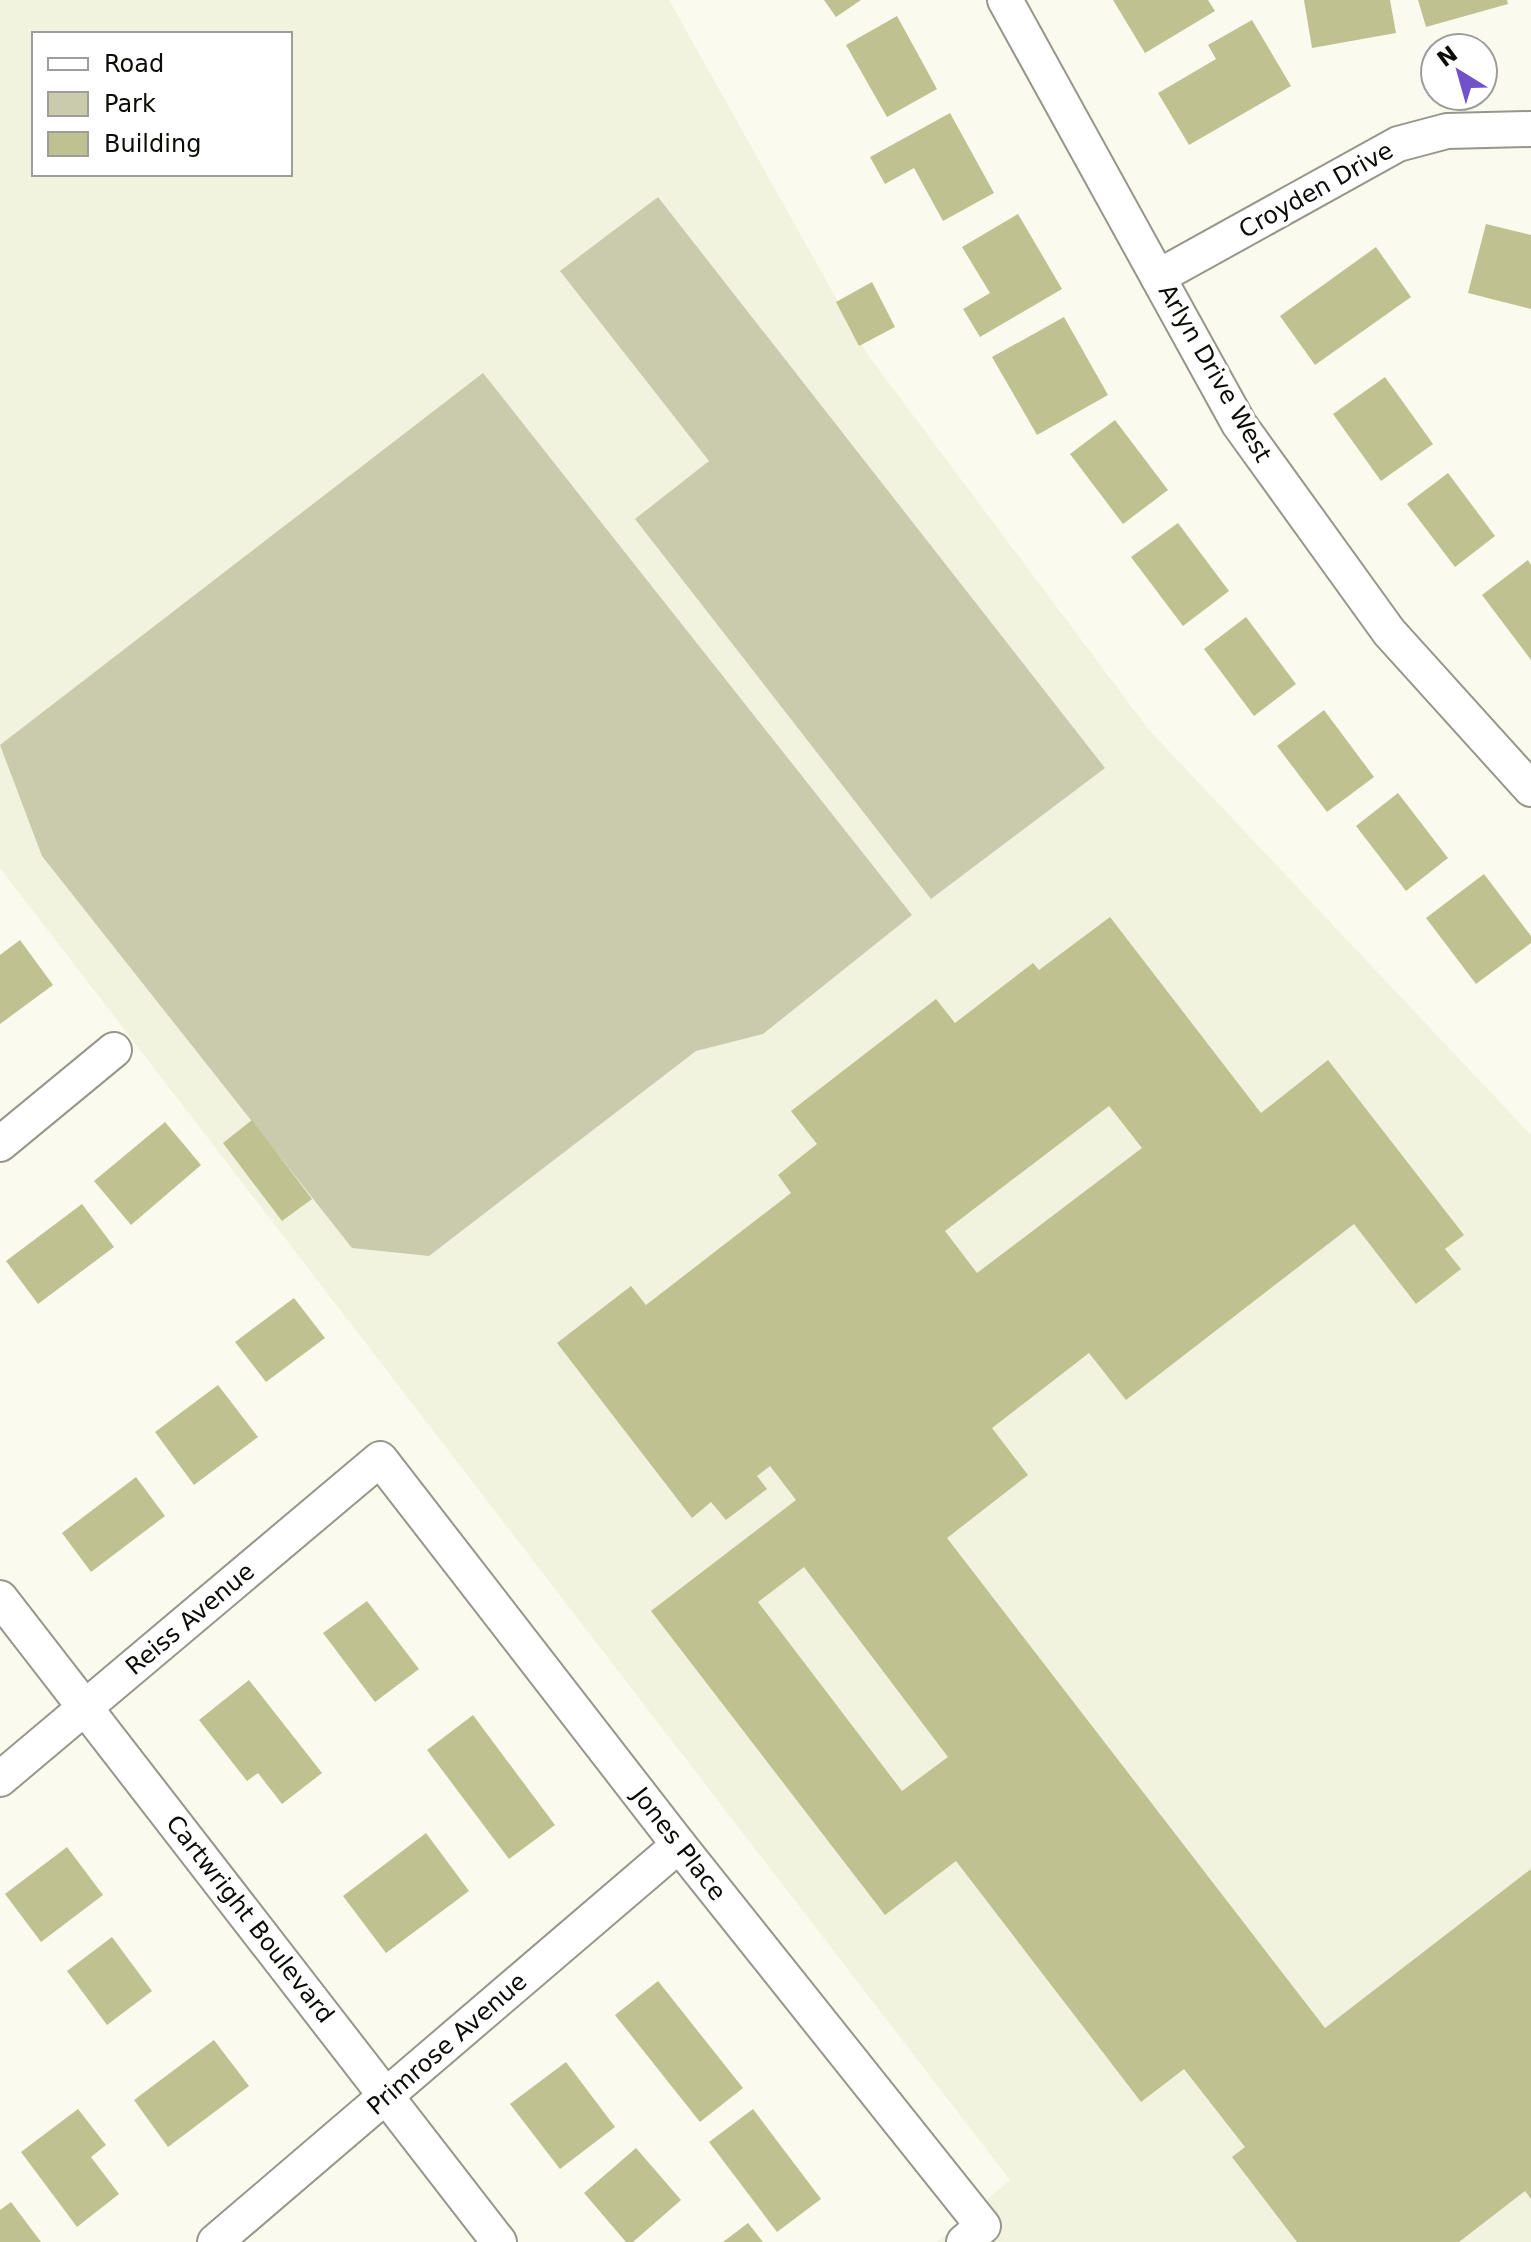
<svg xmlns="http://www.w3.org/2000/svg" width="1531" height="2242" font-family="'DejaVu Sans',sans-serif">
  <style>
    .built { fill: #f1f3de; fill-rule: evenodd }
    .green { fill: #c9cbac }
    .building { fill: #bfc290; fill-rule: evenodd }
    .lines { fill: none; stroke-linecap: round; stroke-linejoin: round }
    .minor-casing { stroke: #96978a; stroke-width: 38 }
    .minor { stroke: #fff; stroke-width: 34 }
    .labels { text-anchor: middle; dominant-baseline: central; stroke-width: 8; stroke-linejoin: round; paint-order: stroke }
    .street-label { font-size: 24px; fill: #0b0c07; stroke: #fff }
  </style>
  <rect width="100%" height="100%" fill="#fafbee"/>
  <path class="built" d="M0 0H669L868 355 1149 730 1531 1135V2242H937L1010 2180 0 868ZM34 34H290V174H34Z"/>
  <g class="green">
    <polygon points="658,197 1105,768 931,899 635,519 709,461 560,271"/>
    <polygon points="483,373 912,915 763,1034 696,1051 429,1256 352,1248 42,856 0,745"/>
  </g>
  <g class="building">
    <polygon points="824,0 861,0 836,17"/>
    <polygon points="1113,0 1208,0 1215,11 1145,53"/>
    <polygon points="1304,0 1390,0 1396,33 1312,48"/>
    <polygon points="1418,0 1507,0 1508,4 1426,27"/>
    <polygon points="897,16 937,89 887,117 846,45"/>
    <polygon points="1252,20 1291,86 1189,145 1158,93 1216,59 1208,45"/>
    <polygon points="950,113 994,193 943,221 914,168 885,184 870,157"/>
    <polygon points="1018,214 1062,289 980,337 963,309 990,293 962,247"/>
    <polygon points="1486,224 1531,235 1531,309 1468,293"/>
    <polygon points="1376,247 1411,297 1315,365 1280,316"/>
    <polygon points="872,282 895,327 859,346 836,302"/>
    <polygon points="1064,317 1108,395 1037,435 992,357"/>
    <polygon points="1385,377 1433,444 1381,481 1333,414"/>
    <polygon points="1115,420 1168,490 1123,524 1070,454"/>
    <polygon points="1448,473 1495,536 1455,567 1407,504"/>
    <polygon points="1178,523 1229,591 1183,626 1131,557"/>
    <polygon points="1528,560 1531,565 1531,660 1482,595"/>
    <polygon points="1246,617 1296,684 1254,716 1204,649"/>
    <polygon points="1324,710 1374,777 1327,812 1277,746"/>
    <polygon points="1398,793 1448,858 1406,891 1356,826"/>
    <polygon points="1484,874 1531,936 1531,943 1476,984 1426,918"/>
    <path d="M1110 917 1261 1113 1328 1060 1464 1235 1445 1249 1461 1269 1416 1304 1354 1224 1126 1400 1089 1353 992 1428 1028 1475 947 1538 1325 2028 1531 1869V2199L1525 2191 1459 2242H1297L1232 2157 1245 2147 1184 2069 1141 2102 956 1861 885 1915 651 1611 796 1500 770 1466 757 1476 767 1489 726 1520 711 1502 692 1518 557 1343 631 1286 646 1305 791 1193 778 1175 817 1144 791 1111 936 999 955 1023 1033 963 1039 970ZM1109 1106 1142 1148 977 1273 945 1231ZM804 1567 948 1757 902 1791 758 1602Z"/>
    <polygon points="20,940 53,985 0,1024 0,955"/>
    <polygon points="252,1120 312,1199 282,1221 223,1143"/>
    <polygon points="165,1122 201,1165 131,1225 94,1181"/>
    <polygon points="82,1204 114,1247 38,1304 6,1261"/>
    <polygon points="294,1298 325,1338 266,1382 235,1342"/>
    <polygon points="218,1385 258,1437 194,1485 155,1432"/>
    <polygon points="136,1477 165,1516 91,1572 62,1533"/>
    <polygon points="367,1601 419,1669 375,1702 323,1633"/>
    <polygon points="249,1680 322,1773 282,1804 258,1773 247,1781 199,1720"/>
    <polygon points="473,1715 555,1825 509,1859 427,1750"/>
    <polygon points="426,1833 469,1891 386,1953 343,1896"/>
    <polygon points="67,1847 103,1895 41,1942 5,1894"/>
    <polygon points="112,1937 152,1991 107,2025 67,1971"/>
    <polygon points="658,1981 743,2088 700,2122 615,2015"/>
    <polygon points="214,2040 249,2086 168,2147 134,2100"/>
    <polygon points="566,2062 615,2127 560,2169 510,2104"/>
    <polygon points="78,2109 106,2145 91,2157 119,2194 77,2227 21,2152"/>
    <polygon points="753,2109 821,2199 777,2232 709,2142"/>
    <polygon points="636,2148 681,2200 633,2242 626,2242 584,2193"/>
    <polygon points="11,2202 41,2242 0,2242 0,2210"/>
    <polygon points="748,2223 763,2242 723,2242"/>
  </g>
  <g class="lines">
    <defs>
      <g id="minor">
        <polyline points="1005,0 1239,424 1389,632 1531,789"/>
        <polyline points="1158,277 1398,144 1447,131 1531,129"/>
        <polyline points="0,1144 114,1050"/>
        <polyline points="0,1598 499,2242"/>
        <polyline points="0,1779 380,1459 679,1845 983,2226 964,2242"/>
        <polyline points="215,2242 679,1845"/>
      </g>
    </defs>
    <use href="#minor" class="minor-casing"/>
    <use href="#minor" class="minor"/>
  </g>
  <g class="labels">
    <g class="street-label">
      <text transform="translate(1316 190) rotate(-29)">Croyden Drive</text>
      <text transform="translate(1215 373) rotate(60)">Arlyn Drive West</text>
      <text transform="translate(190 1619) rotate(-40)">Reiss Avenue</text>
      <text transform="translate(679 1844) rotate(52)">Jones Place</text>
      <text transform="translate(250 1919) rotate(52)">Cartwright Boulevard</text>
      <text transform="translate(447 2044) rotate(-41)">Primrose Avenue</text>
    </g>
  </g>
  <rect x="32" y="32" width="260" height="144" fill="#ffffff" stroke="#9d9e9c" stroke-width="2"/>
  <rect x="48" y="58" width="40" height="12" fill="#ffffff" stroke="#9d9e9c" stroke-width="2"/>
  <text x="104" y="72" font-size="24" fill="#0b0c07">Road</text>
  <rect x="48" y="92" width="40" height="24" fill="#c9cbac" stroke="#9d9e9c" stroke-width="2"/>
  <text x="104" y="112" font-size="24" fill="#0b0c07">Park</text>
  <rect x="48" y="132" width="40" height="24" fill="#bfc290" stroke="#9d9e9c" stroke-width="2"/>
  <text x="104" y="152" font-size="24" fill="#0b0c07">Building</text>
  <g transform="translate(1459 72) rotate(323)"><circle r="38" fill="#ffffff" stroke="#9d9e9c" stroke-width="2"/>
  <path d="M0-6L14 30L0 20L-14 30Z" fill="#7152cb"/>
  <text y="-12" font-size="22" font-weight="bold" text-anchor="middle" fill="#0b0c07">N</text>
  </g>
</svg>
